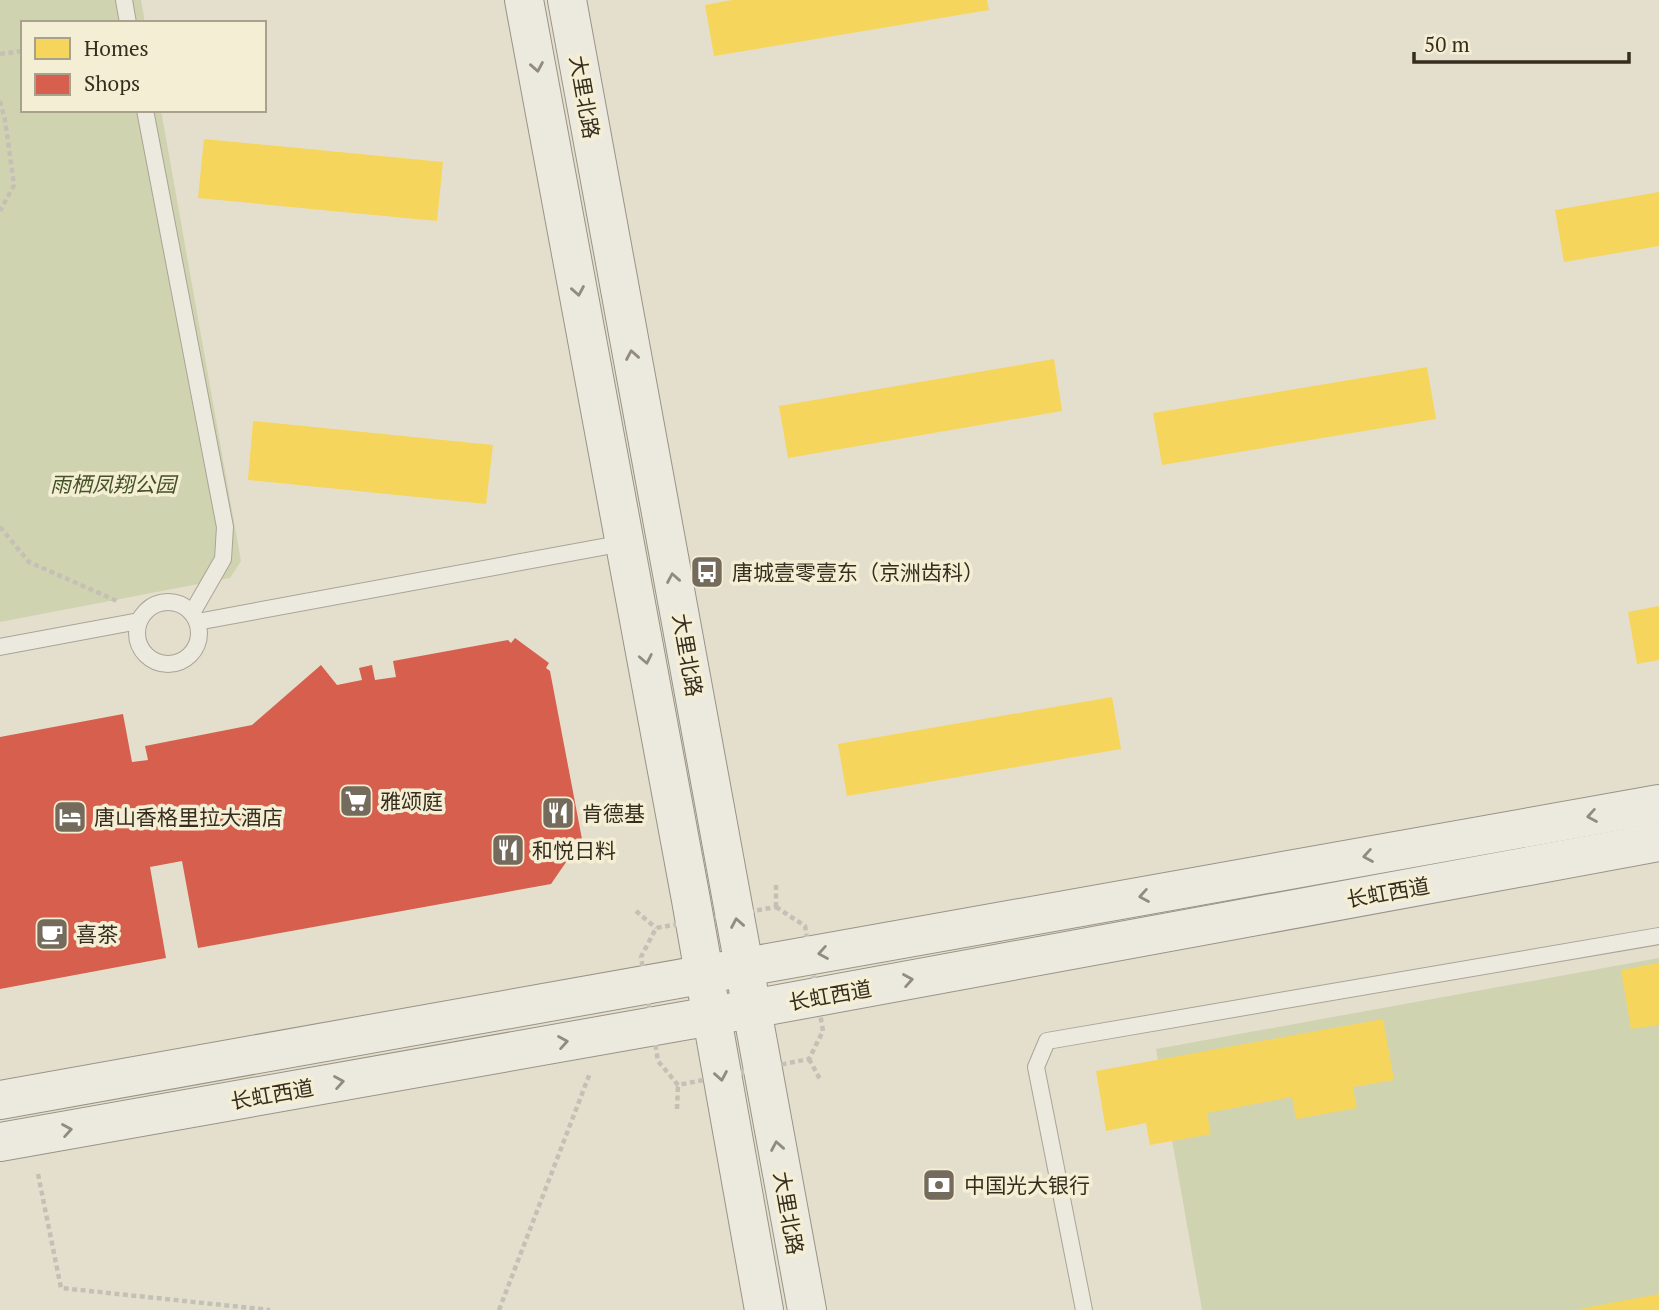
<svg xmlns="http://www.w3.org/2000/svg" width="1659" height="1310" font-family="'PT Serif','Noto Sans SC',serif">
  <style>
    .green { fill: #d0d3b0 }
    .homes { fill: #f6d55c }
    .shops { fill: #d6604d }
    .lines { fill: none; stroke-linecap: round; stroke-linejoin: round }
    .service-casing { stroke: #a9a496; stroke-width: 18 }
    .secondary-casing { stroke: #999386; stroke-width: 40 }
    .path { stroke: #c5c0b6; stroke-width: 4.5; stroke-dasharray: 5 3.5; stroke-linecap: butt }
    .service { stroke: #ece9df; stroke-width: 16 }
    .secondary { stroke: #ece9df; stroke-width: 38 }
    .oneway { stroke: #928b7f }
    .labels { text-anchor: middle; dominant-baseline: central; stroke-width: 7; stroke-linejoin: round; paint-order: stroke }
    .street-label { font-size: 21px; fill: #372d1f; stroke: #f4eed4 }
    .park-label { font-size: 21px; font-style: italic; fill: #445326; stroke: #f4eed4 }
    .poi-label { font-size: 21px; fill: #372d1f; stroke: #f4eed4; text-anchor: start }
  </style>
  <rect width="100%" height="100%" fill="#e4dfcd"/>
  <g class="green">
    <polygon points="0,0 141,0 145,23 23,23 23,110 161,110 241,561 230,578 0,622"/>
    <polygon points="1659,958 1659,1310 1202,1310 1156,1049"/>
  </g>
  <g class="homes">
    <polygon points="732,0 987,0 989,10 714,56 705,5"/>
    <polygon points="204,139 443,162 437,221 198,198"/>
    <polygon points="1659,192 1659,246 1564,262 1555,210"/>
    <polygon points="1054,359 1062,411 788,458 779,406"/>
    <polygon points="1427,367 1436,419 1162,465 1153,413"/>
    <polygon points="253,421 493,445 486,504 248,480"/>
    <polygon points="1659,606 1659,660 1637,664 1628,612"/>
    <polygon points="1112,697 1121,749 847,796 838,744"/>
    <polygon points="1659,963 1659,1025 1631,1029 1621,970"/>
    <polygon points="1383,1019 1394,1080 1353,1087 1357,1108 1296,1119 1292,1097 1207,1113 1211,1134 1150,1145 1146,1123 1106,1131 1096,1071"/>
    <polygon points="1659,1294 1659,1310 1579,1310 1579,1309"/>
  </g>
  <polygon class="shops" points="515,638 549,663 546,668 550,671 582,839 551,884 198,948 182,861 150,867 166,958 0,989 0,737 123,714 132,762 148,760 145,746 252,725 321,665 337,685 362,680 359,668 372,665 375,680 396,677 393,661 508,640 511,643"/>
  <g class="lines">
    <defs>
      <g id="service">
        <polyline points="124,0 128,23"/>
        <polyline points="145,110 225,527 223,559 192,613"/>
        <circle cx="168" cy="633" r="31"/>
        <polyline points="197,622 624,543"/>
        <polyline points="0,647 139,621"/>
        <polyline points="1084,1310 1036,1067 1047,1041 1659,936"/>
      </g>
      <g id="secondary">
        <polyline points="524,0 691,900 764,1310"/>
        <polyline points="567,0 807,1310"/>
        <polyline points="0,1100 1659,804"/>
        <polyline points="0,1142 751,1009 1659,842"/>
      </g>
    </defs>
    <use href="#service" class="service-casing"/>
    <use href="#secondary" class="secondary-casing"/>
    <g class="path">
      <polyline points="0,54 23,51"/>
      <polyline points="0,101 5,120 14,185 0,211"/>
      <polyline points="0,527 29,562 117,601"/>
      <polygon points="776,907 805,926 823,1031 809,1059 678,1085 658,1061 641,957 656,928"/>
      <polyline points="776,907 776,884"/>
      <polyline points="636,911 656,928"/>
      <polyline points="809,1059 821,1081"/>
      <polyline points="677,1109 678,1085"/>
      <polyline points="38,1174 61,1288 270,1310"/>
      <polyline points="499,1310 590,1073"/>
    </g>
    <use href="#service" class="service"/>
    <use href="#secondary" class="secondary"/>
  </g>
  <defs><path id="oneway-chevron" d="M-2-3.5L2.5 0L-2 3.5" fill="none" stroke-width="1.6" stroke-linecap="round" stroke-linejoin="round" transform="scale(1.75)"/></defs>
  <g class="oneway">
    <use href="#oneway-chevron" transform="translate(537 67) rotate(80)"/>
    <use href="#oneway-chevron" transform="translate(578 291) rotate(80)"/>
    <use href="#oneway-chevron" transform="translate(632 355) rotate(-100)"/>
    <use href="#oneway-chevron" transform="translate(673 578) rotate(-100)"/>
    <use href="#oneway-chevron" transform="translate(646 659) rotate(79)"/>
    <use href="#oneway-chevron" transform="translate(1592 816) rotate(170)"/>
    <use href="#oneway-chevron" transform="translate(1368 856) rotate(170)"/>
    <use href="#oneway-chevron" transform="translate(1144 896) rotate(170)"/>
    <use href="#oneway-chevron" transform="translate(737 923) rotate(-100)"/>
    <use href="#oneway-chevron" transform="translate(823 953) rotate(170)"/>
    <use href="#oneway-chevron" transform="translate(908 980) rotate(-10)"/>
    <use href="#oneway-chevron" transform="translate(563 1042) rotate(-10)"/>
    <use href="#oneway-chevron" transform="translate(721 1076) rotate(80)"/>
    <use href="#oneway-chevron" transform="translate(339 1082) rotate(-10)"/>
    <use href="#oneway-chevron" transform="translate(67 1130) rotate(-10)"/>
    <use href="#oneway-chevron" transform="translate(777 1146) rotate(-100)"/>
  </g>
  <defs>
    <symbol id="bus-square" viewBox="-11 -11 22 22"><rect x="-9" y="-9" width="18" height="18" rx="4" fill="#746b5c" stroke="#f4eed4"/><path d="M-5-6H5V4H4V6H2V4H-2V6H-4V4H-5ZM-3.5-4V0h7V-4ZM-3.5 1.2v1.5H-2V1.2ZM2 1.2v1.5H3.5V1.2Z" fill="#fff"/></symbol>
    <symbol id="supermarket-square" viewBox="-11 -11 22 22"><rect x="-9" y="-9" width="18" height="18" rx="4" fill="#746b5c" stroke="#f4eed4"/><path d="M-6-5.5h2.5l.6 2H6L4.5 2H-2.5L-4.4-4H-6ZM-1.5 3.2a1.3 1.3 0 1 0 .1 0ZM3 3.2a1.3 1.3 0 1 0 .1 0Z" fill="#fff"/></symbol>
    <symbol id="restaurant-square" viewBox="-11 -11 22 22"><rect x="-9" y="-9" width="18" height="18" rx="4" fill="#746b5c" stroke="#f4eed4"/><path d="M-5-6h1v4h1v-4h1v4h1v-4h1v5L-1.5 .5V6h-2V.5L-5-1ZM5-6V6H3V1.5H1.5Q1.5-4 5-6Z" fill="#fff"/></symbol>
    <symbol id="hotel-square" viewBox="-11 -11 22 22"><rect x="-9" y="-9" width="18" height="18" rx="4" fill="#746b5c" stroke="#f4eed4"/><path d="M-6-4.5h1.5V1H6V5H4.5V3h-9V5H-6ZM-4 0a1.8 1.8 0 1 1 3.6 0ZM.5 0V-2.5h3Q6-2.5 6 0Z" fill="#fff"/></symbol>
    <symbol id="cafe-square" viewBox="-11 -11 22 22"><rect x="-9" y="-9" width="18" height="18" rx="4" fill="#746b5c" stroke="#f4eed4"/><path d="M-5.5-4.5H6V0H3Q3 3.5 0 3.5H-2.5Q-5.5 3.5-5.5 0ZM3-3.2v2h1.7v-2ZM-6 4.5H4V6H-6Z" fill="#fff"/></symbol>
    <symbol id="bank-square" viewBox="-11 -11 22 22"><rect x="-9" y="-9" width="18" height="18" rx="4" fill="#746b5c" stroke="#f4eed4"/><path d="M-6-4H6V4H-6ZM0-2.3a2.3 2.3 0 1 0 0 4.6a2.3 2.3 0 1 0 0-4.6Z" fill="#fff"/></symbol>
  </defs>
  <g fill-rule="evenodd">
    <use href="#bus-square" x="688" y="553" width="38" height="38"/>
    <use href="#supermarket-square" x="337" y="782" width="38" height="38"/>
    <use href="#restaurant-square" x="539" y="794" width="38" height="38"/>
    <use href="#hotel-square" x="51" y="798" width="38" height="38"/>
    <use href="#restaurant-square" x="489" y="831" width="38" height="38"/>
    <use href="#cafe-square" x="33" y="915" width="38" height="38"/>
    <use href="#bank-square" x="920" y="1166" width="38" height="38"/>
  </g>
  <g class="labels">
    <g class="street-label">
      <text transform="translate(585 97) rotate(80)">大里北路</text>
      <text transform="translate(688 655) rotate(80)">大里北路</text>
      <text transform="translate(1388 892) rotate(-10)">长虹西道</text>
      <text transform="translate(830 995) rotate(-10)">长虹西道</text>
      <text transform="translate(272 1094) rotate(-10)">长虹西道</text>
      <text transform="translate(789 1213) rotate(80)">大里北路</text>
    </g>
    <g class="park-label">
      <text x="113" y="484">雨栖凤翔公园</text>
    </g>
    <g class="poi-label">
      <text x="732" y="572">唐城壹零壹东（京洲齿科）</text>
      <text x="380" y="801">雅颂庭</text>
      <text x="582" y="813">肯德基</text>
      <text x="94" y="817">唐山香格里拉大酒店</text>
      <text x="532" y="850">和悦日料</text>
      <text x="76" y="934">喜茶</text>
      <text x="964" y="1185">中国光大银行</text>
    </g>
  </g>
  <rect x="21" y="21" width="245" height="91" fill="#f4eed4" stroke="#a8a18c" stroke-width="2"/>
  <rect x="35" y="38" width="35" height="21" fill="#f6d55c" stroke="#a8a18c" stroke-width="2"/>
  <text x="84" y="56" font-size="21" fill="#372d1f">Homes</text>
  <rect x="35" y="74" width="35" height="21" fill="#d6604d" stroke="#a8a18c" stroke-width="2"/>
  <text x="84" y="91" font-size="21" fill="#372d1f">Shops</text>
  <path d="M1414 52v10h215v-10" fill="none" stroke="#372d1f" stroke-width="3.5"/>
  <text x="1424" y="52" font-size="21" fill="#372d1f" stroke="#f4eed4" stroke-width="5" paint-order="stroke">50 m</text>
</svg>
